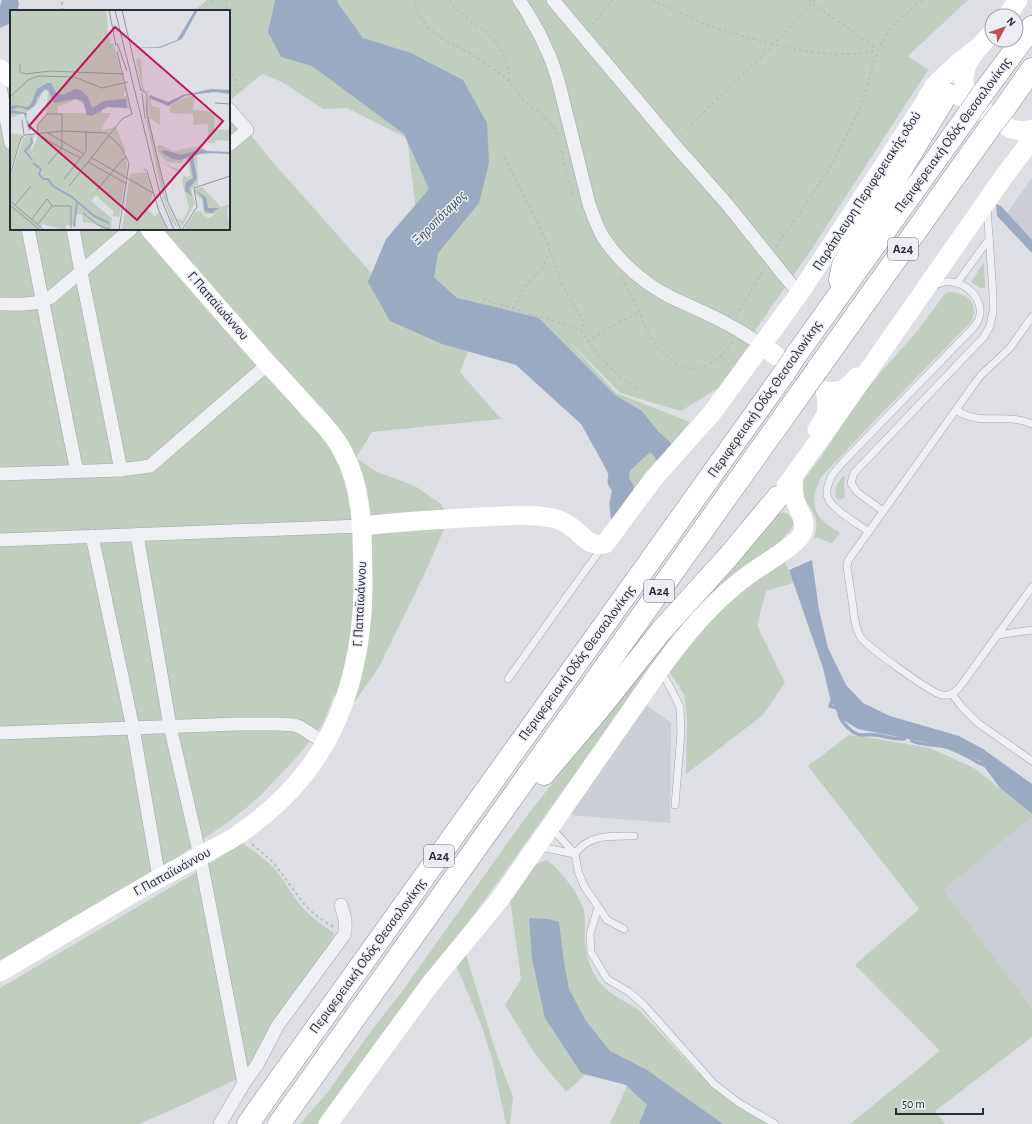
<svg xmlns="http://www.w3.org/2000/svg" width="1032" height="1124" font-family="'Alegreya Sans',sans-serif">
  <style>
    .built { fill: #cbced5 }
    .green { fill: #c1cebf }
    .water { fill: #9baac1 }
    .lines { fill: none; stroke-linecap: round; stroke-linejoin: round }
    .stream { stroke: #9baac1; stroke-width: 3.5 }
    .river { stroke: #9baac1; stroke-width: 21 }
    .lane-casing { stroke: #a3a6ae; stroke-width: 8 }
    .street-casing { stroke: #a3a6ae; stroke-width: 14 }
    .highway-casing { stroke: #868c99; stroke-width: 23 }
    .path { stroke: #bbbdc3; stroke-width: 2; stroke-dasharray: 3 3; stroke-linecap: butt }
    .lane { stroke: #eff0f4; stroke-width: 7 }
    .street { stroke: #eff0f4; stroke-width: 13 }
    .secondary { stroke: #fff; stroke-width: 19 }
    .highway { stroke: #fff; stroke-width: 22 }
    .highway-bridge-casing { stroke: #868c99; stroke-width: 23; stroke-linecap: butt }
    .highway-bridge { stroke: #fff; stroke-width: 22 }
    .labels { text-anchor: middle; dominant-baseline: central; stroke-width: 3; stroke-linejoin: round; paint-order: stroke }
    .shield { fill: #eceef3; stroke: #636771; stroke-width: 1 }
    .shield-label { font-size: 13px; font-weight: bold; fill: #282d39 }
    .street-label { font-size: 14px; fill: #282d39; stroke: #eceef3 }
    .water-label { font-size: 15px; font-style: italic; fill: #374968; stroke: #eceef3 }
    .inset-river { fill: none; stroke: #9baac1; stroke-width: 2 }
    .inset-road { fill: none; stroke: #9598a0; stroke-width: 1 }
    .view { fill: #c2185b; fill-opacity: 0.15; stroke: #c2185b; stroke-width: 2 }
    .inset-edge { fill: none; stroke: #282d39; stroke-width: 2 }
  </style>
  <rect width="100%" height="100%" fill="#dddfe5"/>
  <g class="built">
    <polygon points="1032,178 1032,249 999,213 1007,213"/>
    <polygon points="645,704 671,723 670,823 569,815"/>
    <polygon points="1032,817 1032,1008 942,890"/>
  </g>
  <g class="green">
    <polygon points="207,0 968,0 908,56 928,70 811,250 756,329 755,333 751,345 720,387 681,411 620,393 564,336 616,393 690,422 619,513 612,482 562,378 476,332 460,372 501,419 372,432 356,458 377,472 415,486 441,504 449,518 424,575 379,667 354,703 334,695 323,724 298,756 260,796 245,809 231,820 172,861 104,901 0,961 0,91 8,88 11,86 11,229 229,229 229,109 271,160 382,285 416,211 407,138 347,108 323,109 282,82 262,74 229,101 229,11 194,11"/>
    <polygon points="984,262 985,288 980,288 971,282"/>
    <path d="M952 292C970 294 979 306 971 322L879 416 821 477 815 492 814 499 815 508 820 518 828 525 840 533 832 543 814 537C821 519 812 509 800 496L803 481 821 457 860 398 882 371 919 329 944 295 946 293Z"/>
    <path d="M845 476 844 486 845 497C842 500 839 501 836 497 834 489 838 479 845 476Z"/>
    <polygon points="777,512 785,513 789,515 792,519 794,522 794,524 790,531 777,544 741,569 674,636 606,730 505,872 321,1124 300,1124 327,1093 374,1027 401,993 523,821 596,727 618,697"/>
    <polygon points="783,557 794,583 766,591 757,625 785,683 763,715 686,774 687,719 684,694 666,667 701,625"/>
    <polygon points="849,735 866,737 930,748 974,768 1032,814 1032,817 943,890 1032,1008 1032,1037 935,1111 945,1124 850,1124 940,1051 855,965 919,909 808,766"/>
    <path d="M242 843C253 851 265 858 274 868 284 879 291 894 301 906 311 917 322 925 334 933L330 944 252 1072 187 1103 139 1124H0V988L195 873Z"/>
    <path d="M547 860C561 871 579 893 584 911 586 921 584 932 585 942 586 956 591 971 599 982 611 996 624 1000 639 1010L696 1071 767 1121V1124H610L628 1084 585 1075 566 1092 535 1054 505 1005 521 979 510 899C519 887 531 862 547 860Z"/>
    <polygon points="466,955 496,1052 513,1097 510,1124 506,1124 492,1059 482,1027 456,965"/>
  </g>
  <g class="water">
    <polygon points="2,0 18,0 19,4 17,11 11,11 11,23 0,28 0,6"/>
    <polygon points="275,0 337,0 337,2 363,38 411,53 463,80 487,123 489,163 479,203 438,253 434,277 457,298 487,305 539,318 615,395 642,411 664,439 615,485 581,424 516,365 442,344 390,321 368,282 386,239 429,189 404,134 312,66 281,57 268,32"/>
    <polygon points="996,204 1001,206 1032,240 1032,253 997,216"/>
    <polygon points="812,560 819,610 828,648 846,685 863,703 890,716 959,736 983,749 1032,784 1032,814 1000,788 980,761 949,747 858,729 840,718 830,698 823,668 789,570"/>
    <polygon points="529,918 548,919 559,922 565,969 569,989 586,1021 610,1051 647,1070 723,1124 639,1124 647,1105 626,1085 581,1073 545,1018 532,959"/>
  </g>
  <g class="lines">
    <g class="stream">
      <polyline points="833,698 830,706 837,708"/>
      <path d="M839 714C841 722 852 734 861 735 868 735 875 734 882 736 891 738 894 739 904 739L907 736"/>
      <path d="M911 736 912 741C924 746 935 744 947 747 953 749 961 753 967 756 974 760 979 764 987 766"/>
    </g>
    <g class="river">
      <polyline points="634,449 643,440 652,440 661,448 666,456"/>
      <polyline points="616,455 620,467 618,481 623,488 620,504 621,515"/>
    </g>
    <defs>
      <g id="lane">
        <polyline points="957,283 989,239"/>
        <path d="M1032 317 1009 349 981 375 975 383 852 555 848 561 847 567C849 580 851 593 853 607 854 617 855 627 860 636 864 645 933 694 942 695 951 697 957 691 962 684L1032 587"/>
        <path d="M956 410C981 427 1006 412 1032 424"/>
        <polyline points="883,511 857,492 851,483 854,473 978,343 984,337 990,326 993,311 993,294 987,207"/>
        <path d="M869 532C857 523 830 509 827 495 826 490 829 482 831 477 834 472 839 467 843 462L973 328C990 310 974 285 952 282 945 281 939 283 934 286"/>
        <polyline points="997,635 1032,630"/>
        <polyline points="661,671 671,689 680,707 681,733 675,805"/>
        <polyline points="508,679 567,596 603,546"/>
        <polyline points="952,694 961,706 978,723 1032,761"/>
        <polyline points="553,826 556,833 575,854 578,871 584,886 603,914 607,920 624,929"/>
        <polyline points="537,849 546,848 574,854"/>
        <path d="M575 854C588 834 612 836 634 836"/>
        <polyline points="598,908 590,934 591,952 607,979 629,992 644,1005 714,1084 739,1103 775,1124"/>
      </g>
      <g id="street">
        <path d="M519 0 527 12 540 35 551 59 558 80 589 204C593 215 597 227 603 237 618 260 639 279 663 293 685 305 709 313 731 326 742 332 752 339 762 345"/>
        <polyline points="553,0 673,143 726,203 799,294"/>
        <polyline points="0,87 11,143"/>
        <polyline points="229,109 247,130 229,145"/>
        <polyline points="28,229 77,472"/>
        <polyline points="73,229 81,272 121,470"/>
        <path d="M0 304C16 304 37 306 51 297L131 229"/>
        <polyline points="0,474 121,470 150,466 268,364"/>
        <polyline points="137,535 170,726 200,856 244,1083"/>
        <polyline points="92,536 133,728 159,878"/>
        <polyline points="0,540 361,526"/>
        <polyline points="0,733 237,724 278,724 294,725 300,727 325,743"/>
        <path d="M220 1124 244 1083 257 1065 278 1025 344 935C347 924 344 915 341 905"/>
      </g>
      <g id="highway">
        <polyline points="983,93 1032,27"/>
        <polyline points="1004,109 1032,69"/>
        <polyline points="840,280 843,265 947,94"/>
        <polyline points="796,355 970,112"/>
        <polyline points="817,370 990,127"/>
        <polyline points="544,774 600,708 661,631 728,557 778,497"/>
        <polyline points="248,1124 269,1094 785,372"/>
        <polyline points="279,1124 805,387"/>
      </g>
    </defs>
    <use href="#lane" class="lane-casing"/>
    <use href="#street" class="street-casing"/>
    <use href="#highway" class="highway-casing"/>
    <g class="path">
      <polyline points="226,0 227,11"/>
      <path d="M414 0C416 8 419 16 424 22 434 36 449 42 464 50 474 55 483 61 492 68 499 73 506 78 511 84 516 90 520 98 527 103 540 114 550 118 558 135"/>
      <path d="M449 0C457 14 472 20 484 30 501 43 508 62 510 82"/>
      <path d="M652 0C670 8 687 17 705 24 721 30 738 35 754 39 794 50 837 60 878 50"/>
      <polyline points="808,0 877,49"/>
      <polyline points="62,11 62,0"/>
      <polyline points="202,11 213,0"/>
      <polyline points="592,25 613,0"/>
      <polyline points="229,68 236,81 238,92"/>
      <polyline points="686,129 773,45 815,0"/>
      <polyline points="562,151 567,174 574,197"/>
      <path d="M504 157 537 221 550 251 563 286 584 323 581 330C595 355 615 374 639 390"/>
      <path d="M776 247C798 214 822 183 841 147 849 131 858 114 864 97 870 77 874 51 887 34 896 21 910 11 922 0"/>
      <path d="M621 278C628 289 634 301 640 313 643 321 646 329 650 336 654 344 661 351 668 357 694 381 717 364 734 340"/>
      <polyline points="483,299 581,330"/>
      <polyline points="514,308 524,287 543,267 550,251"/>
      <polyline points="736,316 764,268"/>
      <path d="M588 342C604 330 620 320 640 313"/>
      <polyline points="252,844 273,862 304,904 314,914 333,927"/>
    </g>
    <use href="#lane" class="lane"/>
    <use href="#street" class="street"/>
    <g class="secondary">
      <polyline points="1007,16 1018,0"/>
      <polyline points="0,69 11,78"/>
      <path d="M966 98C958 66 972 55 992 33"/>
      <path d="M934 100C946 93 955 93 967 99L1011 129 1022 131 1032 129"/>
      <polyline points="762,345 776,356"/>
      <path d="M817 429C828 415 829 408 825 391 841 393 847 389 857 377"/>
      <polyline points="786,486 833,421 1002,179 1032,139"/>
      <path d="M361 526C401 522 440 519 480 517 502 516 524 514 546 517 556 518 566 522 574 529 586 538 587 546 605 544L654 478 712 413 799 294 920 110 934 86 939 81 956 65 981 45"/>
      <path d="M0 972C52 941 104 910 156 880 175 870 194 859 213 849 222 844 231 840 239 834 266 816 296 788 314 761 349 710 363 646 363 585 362 540 365 493 343 452 335 436 322 422 309 409 296 394 282 379 269 365 229 320 189 274 150 229"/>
      <path d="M328 1124 431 983 500 899 660 669C687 632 716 597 754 571 765 563 800 543 803 532 807 521 798 510 795 500 793 492 793 484 794 476"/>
    </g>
    <use href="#highway" class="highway"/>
    <defs>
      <g id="highway-bridge">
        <polyline points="970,112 983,93"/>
        <polyline points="990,127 1004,109"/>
        <polyline points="785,372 796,355"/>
        <polyline points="805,387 817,370"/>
      </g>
    </defs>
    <use href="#highway-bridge" class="highway-bridge-casing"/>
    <use href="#highway-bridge" class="highway-bridge"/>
  </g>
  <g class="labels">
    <g class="shield">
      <rect x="888" y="238" width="30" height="22" rx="3"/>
      <rect x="644" y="580" width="30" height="22" rx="3"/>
      <rect x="424" y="845" width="30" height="22" rx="3"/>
    </g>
    <g class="shield-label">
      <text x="903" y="249">Α24</text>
      <text x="659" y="591">Α24</text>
      <text x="439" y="856">Α24</text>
    </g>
    <g class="street-label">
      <text transform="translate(953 135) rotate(-54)">Περιφερειακή Οδός Θεσσαλονίκης</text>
      <text transform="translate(867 191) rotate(-57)">Παράπλευρη Περιφερειακής οδού</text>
      <text transform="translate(218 306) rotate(49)">Γ. Παπαϊωάννου</text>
      <text transform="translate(765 399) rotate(-55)">Περιφερειακή Οδός Θεσσαλονίκης</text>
      <text transform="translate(360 604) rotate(-87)">Γ. Παπαϊωάννου</text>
      <text transform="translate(577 663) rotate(-54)">Περιφερειακή Οδός Θεσσαλονίκης</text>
      <text transform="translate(172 872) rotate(-29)">Γ. Παπαϊωάννου</text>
      <text transform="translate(368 956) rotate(-54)">Περιφερειακή Οδός Θεσσαλονίκης</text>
    </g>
    <g class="water-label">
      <text transform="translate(439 218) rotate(-45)">Ξηροπόταμος</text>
    </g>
  </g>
  <g transform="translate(10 10)">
    <rect width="220" height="220" fill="#dddfe5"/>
    <path d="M0 0H96L100 34 103 33 116 80 112 88 117 85 120 100 102 94 91 99 93 103H101L92 117 93 120 106 117 116 141 114 142 117 158 110 202 109 207 102 206 101 220H92L88 214 73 212 72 204 66 205 64 211 67 216 56 215V220L32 214 29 220H0V168L13 128 25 123 21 139 25 148 22 140 27 129 28 114 36 104 38 81H33L28 92 19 101 0 108ZM66 89 74 94 78 103H48V97ZM86 185 104 202 101 208 81 191ZM128 48 131 50 133 77 136 81 140 80 138 83 132 80 126 50ZM134 84 157 193 169 220 163 213 153 188 137 115ZM184 85 183 100 205 102 204 119 220 120V131L206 130 205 133H198V114L183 115V104L160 103V96L168 90ZM138 88 141 89 142 96 150 98V115L139 108ZM0 123 13 125 0 160ZM151 135 163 141 190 136 200 144H187L188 175 181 180 185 193 172 217 166 208 173 211 179 198 172 172 173 165 149 151 167 159 176 167 180 166 179 155 175 147 171 153 157 152 148 142 147 136ZM136 162 143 182 138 199 145 207 149 201 157 220H112L120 164ZM192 177 211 197 220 194 217 200 220 220H174L185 202 191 201 193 205 199 208 206 204H194L192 190 185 183V179Z" fill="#c1cebf" fill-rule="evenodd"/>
    <path d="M185 0H188L172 29 150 38H122L149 37 167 30ZM37 73H41L47 84 53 85 65 79 71 80 78 87 82 98 94 91 112 89H116L117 98 97 97 82 106 77 105 73 91 65 89 44 93 38 80 35 79 27 88 25 96 18 100 9 97 0 100 17 103 16 109 22 117 19 121 14 104 0 103V97L4 95 18 97 22 92 27 79ZM201 79 220 80V84L204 82 174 86 158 96 139 88 140 85 158 92 173 85ZM193 139 199 142 183 146 187 169 179 178 182 186 175 181 176 172 183 168 179 147 170 150 162 149 151 142 154 140 171 145ZM185 180 196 187 198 198H209L202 203 197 202 194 200 193 188Z" fill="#9baac1"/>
    <path class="inset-river" d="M157 95 175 85M21 128 22 133 15 141 22 150M197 142 220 143M23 153 31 159 29 164 33 169H38L43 176 62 187 84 206 99 213M64 217 67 192"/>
    <path class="inset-road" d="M99 0 106 36M105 0 151 188 164 220M112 0 131 81M107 33 117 61M10 54V62L15 64 40 61 114 64M131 80 137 84V104L158 192 171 220M132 83 135 109M0 87 18 70 28 66 64 67 92 78 118 72M205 93 220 94M12 110 14 125M36 122 74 144M82 148 143 183M78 152 117 174M38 154 50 140 51 138 52 137V104H37L28 114 27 124 51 138 71 148M134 159 137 161 149 201 158 220M0 165 11 128 15 125 52 121 96 123 111 137 119 153 109 220M54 169 76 141V121M59 176 112 109 122 104 107 41M87 180 112 150 117 147M0 191 34 220M0 195 30 220M5 195 21 176M42 196H61V218M73 203 88 215 101 220M22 209 37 189 42 196M28 214 42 196M172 220 187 197 184 178 220 166"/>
    <path class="view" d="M105 17 213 111 127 210 19 116Z"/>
    <rect width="220" height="220" class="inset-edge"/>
  </g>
  <g transform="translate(1004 28) rotate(49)"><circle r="19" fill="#eceef3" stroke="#9ea1a9"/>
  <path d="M0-3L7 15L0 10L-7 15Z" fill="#bd4f55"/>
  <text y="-6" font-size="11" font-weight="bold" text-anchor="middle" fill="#282d39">N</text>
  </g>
  <path d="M896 1108v6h87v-6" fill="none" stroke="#282d39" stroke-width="2"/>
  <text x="902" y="1108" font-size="12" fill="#282d39" stroke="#eceef3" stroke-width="3" paint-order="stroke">50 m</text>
</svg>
